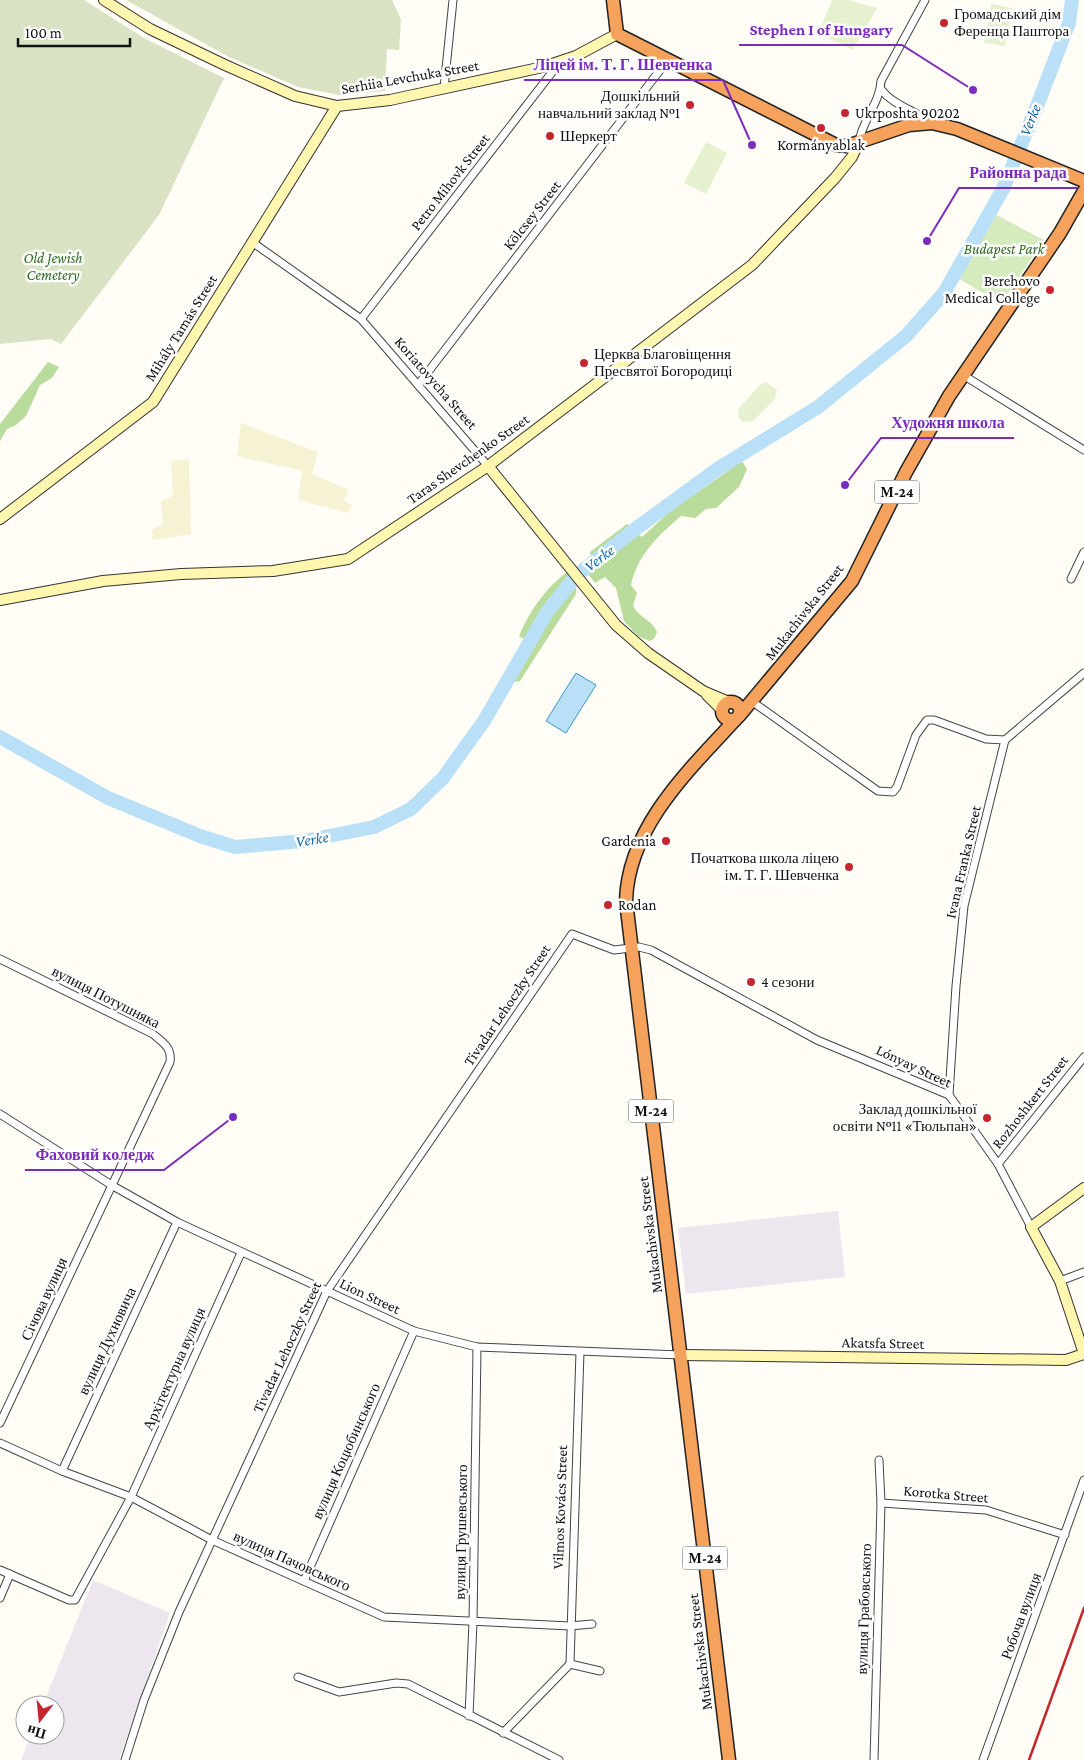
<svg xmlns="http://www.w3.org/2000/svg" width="1084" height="1760" font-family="'Crimson Pro',serif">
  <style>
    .industrial { fill: #eee6ef }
    .farmland { fill: #f6f3d4 }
    .green { fill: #d5ebbd }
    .forest { fill: #b9dc9c }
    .cemetery { fill: #d9e3c4 }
    .pitch { fill: #e6f2cf }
    .water { fill: #b9e0f7; stroke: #3f96cf }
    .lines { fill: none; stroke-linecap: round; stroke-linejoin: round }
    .river { stroke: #b9e0f7; stroke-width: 14 }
    .street-casing { stroke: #444; stroke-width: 9 }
    .secondary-casing { stroke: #333; stroke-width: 12 }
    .highway-casing { stroke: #222; stroke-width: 15 }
    .street { stroke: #fff; stroke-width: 7 }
    .secondary { stroke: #fff6b0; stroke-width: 10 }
    .highway { stroke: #f5a25d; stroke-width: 12 }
    .rail { stroke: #c4262e; stroke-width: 2.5 }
    .poi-dot { fill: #c4262e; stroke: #fff; stroke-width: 2 }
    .labels { text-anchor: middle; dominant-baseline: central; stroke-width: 5; stroke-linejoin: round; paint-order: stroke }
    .shield { fill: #fff; stroke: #585858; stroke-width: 1 }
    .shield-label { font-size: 14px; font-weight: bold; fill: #111 }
    .poi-label { font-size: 15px; fill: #111; stroke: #fff; text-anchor: start }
    .street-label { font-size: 15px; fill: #111; stroke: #fff }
    .park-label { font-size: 15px; font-style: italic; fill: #2f6b1f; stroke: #fff }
    .water-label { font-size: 16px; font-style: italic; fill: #1768a6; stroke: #fff }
    .leader { fill: none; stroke: #7b2cbf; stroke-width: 2 }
    .callout-dot { fill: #7b2cbf; stroke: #fff; stroke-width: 2 }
    .callout-label { font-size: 16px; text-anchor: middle; font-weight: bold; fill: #7b2cbf; stroke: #fff; stroke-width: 5; stroke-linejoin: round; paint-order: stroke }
  </style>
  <rect width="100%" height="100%" fill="#fffdf5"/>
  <g class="industrial">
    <polygon points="838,1211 845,1277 686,1294 678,1228"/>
    <polygon points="93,1580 170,1613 119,1760 21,1760 31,1735 55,1735 55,1705 43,1705"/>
  </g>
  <g class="farmland">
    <polygon points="241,423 318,452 312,474 349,490 344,500 352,506 348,513 298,500 302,471 237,456"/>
    <polygon points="189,459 191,534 153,540 152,530 163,524 161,501 173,496 171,461"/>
  </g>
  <polygon class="green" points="993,213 1044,240 1001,304 958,278"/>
  <g class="forest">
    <polygon points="48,362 59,367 52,378 40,385 26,416 16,425 7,429 0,441 0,424"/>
    <path d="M742 461 747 469 739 487 716 508 706 509 695 518 681 516C658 536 638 554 631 585L637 593 633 605C638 618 652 619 657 632L654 639 649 641 638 636 624 621 616 588 605 577 595 583 588 574 593 565 590 552 627 524 642 537 668 513Z"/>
    <path d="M567 572 576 583V594L520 681 514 682 532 644 519 636C530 610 545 589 567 572Z"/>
  </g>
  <g class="cemetery">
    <polygon points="0,0 84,0 144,38 224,78 159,215 61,344 51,339 0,344"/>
    <polygon points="126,0 392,0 401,19 399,50 387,49 385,91 339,95 298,87 229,57"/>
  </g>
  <g class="pitch">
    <polygon points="832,0 848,0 877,8 853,50 818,34"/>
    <polygon points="991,4 1012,8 1005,46 984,43"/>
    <polygon points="706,142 727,153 706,194 684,183"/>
    <polygon points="766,382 777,390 775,399 753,421 743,422 739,418 738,409 761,384"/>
  </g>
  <polygon class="water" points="576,673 596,685 566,733 546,721"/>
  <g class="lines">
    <polyline class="river" points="0,737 108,798 200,836 235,847 304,841 374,827 411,809 443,778 484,721 547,612 577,575 638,527 719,468 818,407 906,336 944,293 1003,189 1037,106 1069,23 1072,0"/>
    <defs>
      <g id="street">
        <polyline points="444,88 453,0"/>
        <path d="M881 89C892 105 916 111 932 123"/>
        <path d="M859 142C862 120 880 103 881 81L925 0"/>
        <polyline points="252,242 361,319 488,466"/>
        <polyline points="361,319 560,62"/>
        <polyline points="963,375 1084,450"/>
        <polyline points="418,385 667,61"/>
        <polyline points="1071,579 1084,552"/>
        <polyline points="750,700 878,791 893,792 897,787 916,735 927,720 934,720 986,739 1005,740"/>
        <path d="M0 959 153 1034C163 1043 172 1047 170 1062L0 1423"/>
        <polyline points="949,1095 956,986 964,906 1005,740 1084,673"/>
        <polyline points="0,1114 113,1186 177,1222 414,1331 477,1347 681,1355"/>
        <polyline points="998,1164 1084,1057"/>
        <polyline points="1060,1281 1084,1272"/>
        <polyline points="0,1443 62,1471 131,1497 212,1540 384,1617 570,1626 592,1624"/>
        <polyline points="62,1471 177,1222"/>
        <polyline points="881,1503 986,1510 1065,1535"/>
        <polyline points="0,1570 69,1600 75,1600 131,1497 241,1253"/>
        <polyline points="304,1581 414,1331"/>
        <polyline points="0,1598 10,1574"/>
        <polyline points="570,1664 580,1352"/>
        <polyline points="298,1677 339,1692 396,1683 408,1684 559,1760"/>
        <polyline points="469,1716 473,1622 477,1347"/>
        <polyline points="503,1733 570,1664 600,1671"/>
        <polyline points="125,1760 144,1700 179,1612 327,1291 572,934 614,950 639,947 651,950 817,1040 949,1095 998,1164 1031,1227"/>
        <polyline points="874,1760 881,1503 879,1460"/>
        <polyline points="983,1760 1084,1480"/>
      </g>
      <g id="secondary">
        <polyline points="104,0 150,29 225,65 295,96 337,106 390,100 543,67 576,56 617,34"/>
        <polyline points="488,466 616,625 648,653 703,691 729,702"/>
        <polyline points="0,519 153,402 337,106"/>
        <polyline points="0,600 103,581 181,574 273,571 348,559 488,466 752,265 835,178 852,157 859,142"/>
        <polyline points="707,695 722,710"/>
        <polyline points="681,1355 1066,1360 1084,1354 1060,1281 1031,1227 1084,1188"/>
      </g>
      <g id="highway">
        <polyline points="613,0 617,34 836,145 847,146 909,125 932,123 957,129 1084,181"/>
        <circle cx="731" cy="711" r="9"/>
        <polyline points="739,716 852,581 906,472 949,396 1060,233 1084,191"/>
        <path d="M729 1760 626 901C628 827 689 770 736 719"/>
      </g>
    </defs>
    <use href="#street" class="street-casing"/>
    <use href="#secondary" class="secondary-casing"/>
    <use href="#highway" class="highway-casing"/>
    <use href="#street" class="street"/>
    <use href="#secondary" class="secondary"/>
    <use href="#highway" class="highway"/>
    <polyline class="rail" points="1029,1760 1084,1608"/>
  </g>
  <g class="poi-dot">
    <circle cx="944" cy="23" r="5"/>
    <circle cx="690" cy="105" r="5"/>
    <circle cx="845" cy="113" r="5"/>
    <circle cx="821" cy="128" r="5"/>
    <circle cx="550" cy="136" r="5"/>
    <circle cx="1050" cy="290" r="5"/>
    <circle cx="584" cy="363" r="5"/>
    <circle cx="666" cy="841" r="5"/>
    <circle cx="849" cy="867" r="5"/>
    <circle cx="608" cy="905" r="5"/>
    <circle cx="751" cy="982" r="5"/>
    <circle cx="987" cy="1118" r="5"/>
  </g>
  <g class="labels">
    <g class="shield">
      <rect x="874.5" y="480.5" width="45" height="23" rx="4"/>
      <rect x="628.5" y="1099.5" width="45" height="23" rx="4"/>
      <rect x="682.5" y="1546.5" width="45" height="23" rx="4"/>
    </g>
    <g class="shield-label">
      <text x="897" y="492">М-24</text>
      <text x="651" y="1111">М-24</text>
      <text x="705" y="1558">М-24</text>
    </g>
    <g class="poi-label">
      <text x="954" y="14">Громадський дім<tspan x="954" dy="17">Ференца Паштора</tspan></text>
      <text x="680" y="96" text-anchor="end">Дошкільний<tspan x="680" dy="17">навчальний заклад №1</tspan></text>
      <text x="855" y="113">Ukrposhta 90202</text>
      <text x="560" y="136">Шеркерт</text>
      <text x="821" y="145" text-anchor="middle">Kormányablak</text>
      <text x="1040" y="281" text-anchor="end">Berehovo<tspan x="1040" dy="17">Medical College</tspan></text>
      <text x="594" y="354">Церква Благовіщення<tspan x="594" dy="17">Пресвятої Богородиці</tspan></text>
      <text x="656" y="841" text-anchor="end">Gardenia</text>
      <text x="839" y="858" text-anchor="end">Початкова школа ліцею<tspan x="839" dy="17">ім. Т. Г. Шевченка</tspan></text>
      <text x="618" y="905">Rodan</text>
      <text x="761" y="982">4 сезони</text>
      <text x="977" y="1109" text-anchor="end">Заклад дошкільної<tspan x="977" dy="17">освіти №11 «Тюльпан»</tspan></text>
    </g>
    <g class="street-label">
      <text transform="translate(410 77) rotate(-10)">Serhiia Levchuka Street</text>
      <text transform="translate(450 182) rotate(-52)">Petro Mihovk Street</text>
      <text transform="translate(532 215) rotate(-52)">Kölcsey Street</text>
      <text transform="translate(181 328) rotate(-58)">Mihály Tamás Street</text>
      <text transform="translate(436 383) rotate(49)">Koriatovycha Street</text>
      <text transform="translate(468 459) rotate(-35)">Taras Shevchenko Street</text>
      <text transform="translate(804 612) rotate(-52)">Mukachivska Street</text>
      <text transform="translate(963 862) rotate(-77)">Ivana Franka Street</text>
      <text transform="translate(106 997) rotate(27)">вулиця Потушняка</text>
      <text transform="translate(507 1005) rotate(-56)">Tivadar Lehoczky Street</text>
      <text transform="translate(914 1066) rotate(25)">Lónyay Street</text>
      <text transform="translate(1030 1102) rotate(-52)">Rozhoshkert Street</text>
      <text transform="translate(650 1235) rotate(-97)">Mukachivska Street</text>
      <text transform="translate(370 1296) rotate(25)">Lion Street</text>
      <text transform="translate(44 1299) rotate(-65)">Січова вулиця</text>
      <text transform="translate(107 1341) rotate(-65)">вулиця Духновича</text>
      <text transform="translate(883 1343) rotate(1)">Akatsfa Street</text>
      <text transform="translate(287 1347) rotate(-65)">Tivadar Lehoczky Street</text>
      <text transform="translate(174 1369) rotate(-66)">Архітектурна вулиця</text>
      <text transform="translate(346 1451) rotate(-66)">вулиця Коцюбинського</text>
      <text transform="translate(946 1494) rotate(5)">Korotka Street</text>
      <text transform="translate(560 1507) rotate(-88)">Vilmos Kovács Street</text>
      <text transform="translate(461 1532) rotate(-89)">вулиця Грушевського</text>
      <text transform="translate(292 1561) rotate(24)">вулиця Пачовського</text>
      <text transform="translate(864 1609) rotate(-88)">вулиця Грабовського</text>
      <text transform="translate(1021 1616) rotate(-70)">Робоча вулиця</text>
      <text transform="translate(700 1652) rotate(-97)">Mukachivska Street</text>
    </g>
    <g class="park-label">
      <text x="1004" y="249">Budapest Park</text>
      <text x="53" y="258">Old Jewish<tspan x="53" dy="17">Cemetery</tspan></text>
    </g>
    <g class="water-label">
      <text transform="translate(1030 120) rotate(-68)">Verke</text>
      <text transform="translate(599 558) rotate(-37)">Verke</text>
      <text transform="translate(312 839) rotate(-9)">Verke</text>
    </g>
  </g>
  <path class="leader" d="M973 90L902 45H739M752 145L723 80H524M927 241L959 188H1077M845 485L881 438H1014M233 1117L164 1170H25"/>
  <g class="callout-dot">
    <circle cx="973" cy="90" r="5"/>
    <circle cx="752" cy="145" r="5"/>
    <circle cx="927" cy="241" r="5"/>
    <circle cx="845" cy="485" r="5"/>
    <circle cx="233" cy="1117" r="5"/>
  </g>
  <g class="callout-label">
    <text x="821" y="35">Stephen I of Hungary</text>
    <text x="623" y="70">Ліцей ім. Т. Г. Шевченка</text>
    <text x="1018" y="178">Районна рада</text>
    <text x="948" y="428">Художня школа</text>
    <text x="95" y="1160">Фаховий коледж</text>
  </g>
  <g transform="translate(40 1720) rotate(196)"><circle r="24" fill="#ffffff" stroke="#a0a0a0"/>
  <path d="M0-4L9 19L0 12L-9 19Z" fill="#c4262e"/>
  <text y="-8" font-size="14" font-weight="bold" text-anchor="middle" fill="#111111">Пн</text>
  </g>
  <path d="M18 38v8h112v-8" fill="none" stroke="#111111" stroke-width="2.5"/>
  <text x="25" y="38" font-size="15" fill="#111111" stroke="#ffffff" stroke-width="4" paint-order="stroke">100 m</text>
</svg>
